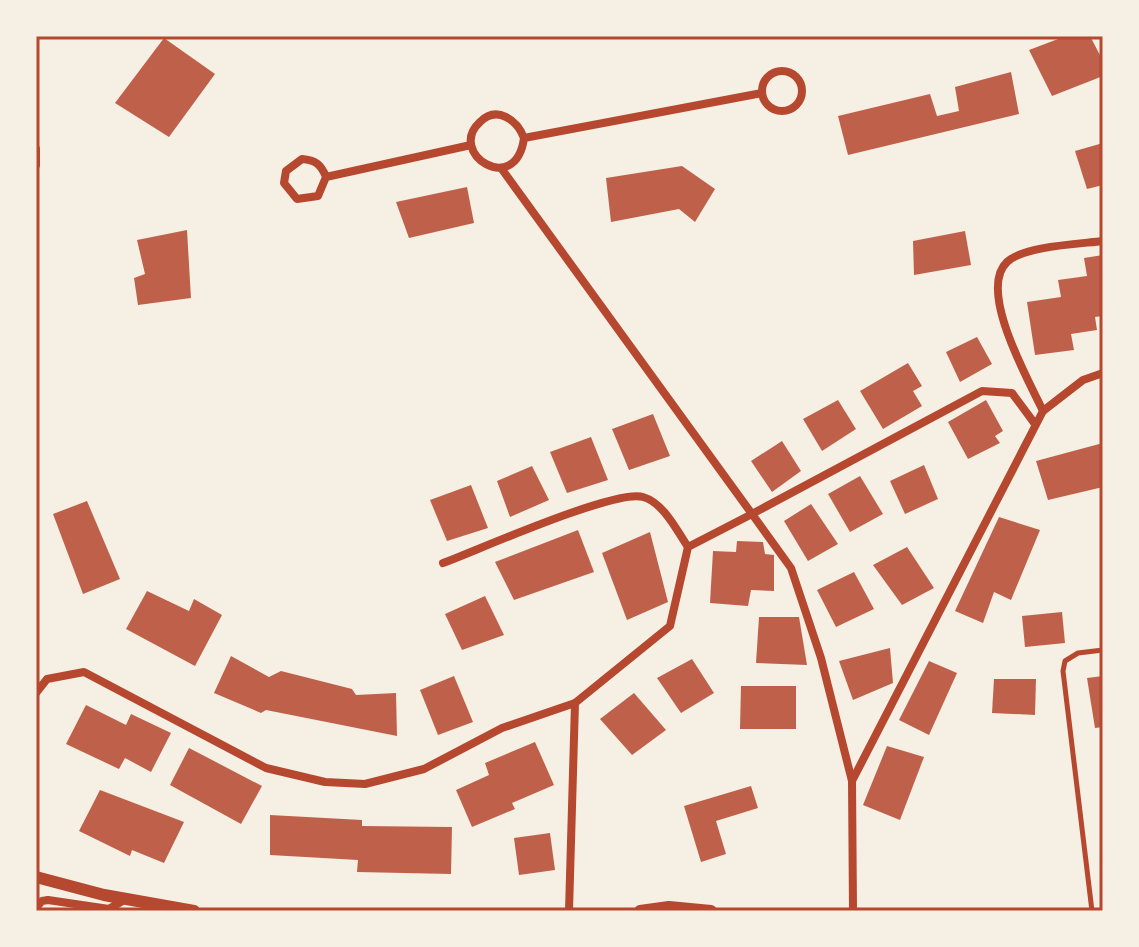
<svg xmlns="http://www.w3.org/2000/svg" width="1139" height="947" font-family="'DM Sans',sans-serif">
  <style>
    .building { fill: #bf614a }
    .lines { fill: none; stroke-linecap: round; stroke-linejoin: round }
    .service { stroke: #b5482f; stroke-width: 5 }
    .minor { stroke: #b5482f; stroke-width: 8 }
    .tertiary { stroke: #b5482f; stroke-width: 12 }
    .neatline { fill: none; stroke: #b5482f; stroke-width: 3 }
  </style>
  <rect width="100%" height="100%" fill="#f6efe4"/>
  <g class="building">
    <polygon points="1066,36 1090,36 1103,61 1103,76 1052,96 1029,50"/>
    <polygon points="164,38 215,74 169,137 115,103"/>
    <polygon points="1011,72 1019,114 848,155 838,116 930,94 937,116 959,111 955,87"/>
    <polygon points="1103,143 1103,185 1087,189 1075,151"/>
    <polygon points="682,166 715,189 695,222 679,209 611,222 606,178"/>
    <polygon points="467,187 474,223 409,238 396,202"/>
    <polygon points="187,230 191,298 138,305 134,278 145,274 137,240"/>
    <polygon points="965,231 971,265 914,275 913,241"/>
    <polygon points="1103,255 1103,316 1095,317 1097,330 1071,334 1074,350 1035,355 1027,302 1061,297 1058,280 1087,276 1084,258"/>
    <polygon points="977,337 992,364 960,382 946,352"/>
    <polygon points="908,363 922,386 913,391 922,406 883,429 860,391"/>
    <polygon points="838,400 856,429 822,451 803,419"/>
    <polygon points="986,400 1003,431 995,436 1000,443 968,459 948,422"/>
    <polygon points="653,414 670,456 629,470 612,429"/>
    <polygon points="591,437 608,480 567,493 550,452"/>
    <polygon points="782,441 801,471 772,492 751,461"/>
    <polygon points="1103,443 1103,487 1048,500 1036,461"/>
    <polygon points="924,465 938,499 905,514 890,481"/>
    <polygon points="532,466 549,500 510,517 497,481"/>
    <polygon points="860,476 883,514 850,532 828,494"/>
    <polygon points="471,485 488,528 447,541 430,500"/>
    <polygon points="87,501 120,579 83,594 53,514"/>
    <polygon points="811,504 838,544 808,561 784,521"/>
    <polygon points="999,517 1040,530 1011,600 994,592 983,623 955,611"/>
    <polygon points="578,530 594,572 514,600 495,562"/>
    <polygon points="650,532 668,602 627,620 602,553"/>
    <polygon points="737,541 763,542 765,554 774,555 774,591 751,590 748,606 710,603 713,551 736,552"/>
    <polygon points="907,547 934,588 902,605 873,565"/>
    <polygon points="854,572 874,609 836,627 817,590"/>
    <polygon points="147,591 189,611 194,599 222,615 195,666 126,629"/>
    <polygon points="485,596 504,635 462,650 445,614"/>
    <polygon points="1062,612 1065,643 1025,647 1022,616"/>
    <polygon points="759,617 799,617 807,665 756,663"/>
    <polygon points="890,648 893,683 853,700 839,661"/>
    <polygon points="231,656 269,677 281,671 352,689 356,695 396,693 397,736 266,710 261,713 214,693"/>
    <polygon points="692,659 714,693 681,713 657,678"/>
    <polygon points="929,661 957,673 929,735 899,720"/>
    <polygon points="454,676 473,722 438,735 420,690"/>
    <polygon points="1103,676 1103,727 1095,728 1087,678"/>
    <polygon points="994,679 1036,679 1035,715 992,713"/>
    <polygon points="741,686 796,686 796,729 740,729"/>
    <polygon points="634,693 666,730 632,755 600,719"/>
    <polygon points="86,705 126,725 131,714 171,733 151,772 125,758 119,769 66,744"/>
    <polygon points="535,742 554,785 512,803 515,809 472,827 456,790 489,775 485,763"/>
    <polygon points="887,746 924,757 900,820 863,805"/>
    <polygon points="189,748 262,786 241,824 170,785"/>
    <polygon points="751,786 758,808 716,821 726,854 701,862 684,806"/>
    <polygon points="100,790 184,822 164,863 132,850 130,856 79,831"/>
    <polygon points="270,815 362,820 362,826 452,827 451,874 357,872 358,860 270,855"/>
    <polygon points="550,833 555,870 519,875 514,838"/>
  </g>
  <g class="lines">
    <polyline class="service" points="1092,911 1063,671 1065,661 1078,653 1103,650"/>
    <g class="minor">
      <circle cx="782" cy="91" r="20"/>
      <path d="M524 138C517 120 497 105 480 122 446 153 516 198 524 138L762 93"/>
      <polyline points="36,149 36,165"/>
      <polyline points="501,168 752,514 688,547 670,626 575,703 569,911"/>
      <path d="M326 177 318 196 297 199 284 183 286 171 302 159C315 160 321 164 326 177L471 145"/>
      <path d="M1043 411C1029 381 977 290 1007 262 1024 246 1079 244 1103 241"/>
      <path d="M443 563C478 550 615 489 643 497 664 503 677 531 688 547"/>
      <polyline points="36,693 47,679 84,672 266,768 325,782 365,784 424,769 502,728 575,703"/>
      <polyline points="852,781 821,658 791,568 752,514 982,391 1012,393 1035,424"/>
      <polyline points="36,908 42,901 48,900 109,909 124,900"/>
      <polyline points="853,911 852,781 1043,411 1083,380 1103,373"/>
    </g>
    <g class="tertiary">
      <polyline points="36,877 104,895 194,911"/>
      <polyline points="640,911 669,907 711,911"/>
    </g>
  </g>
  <rect width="1139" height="947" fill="none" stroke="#f6efe4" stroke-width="76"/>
  <rect x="38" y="38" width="1063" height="871" class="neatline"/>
</svg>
